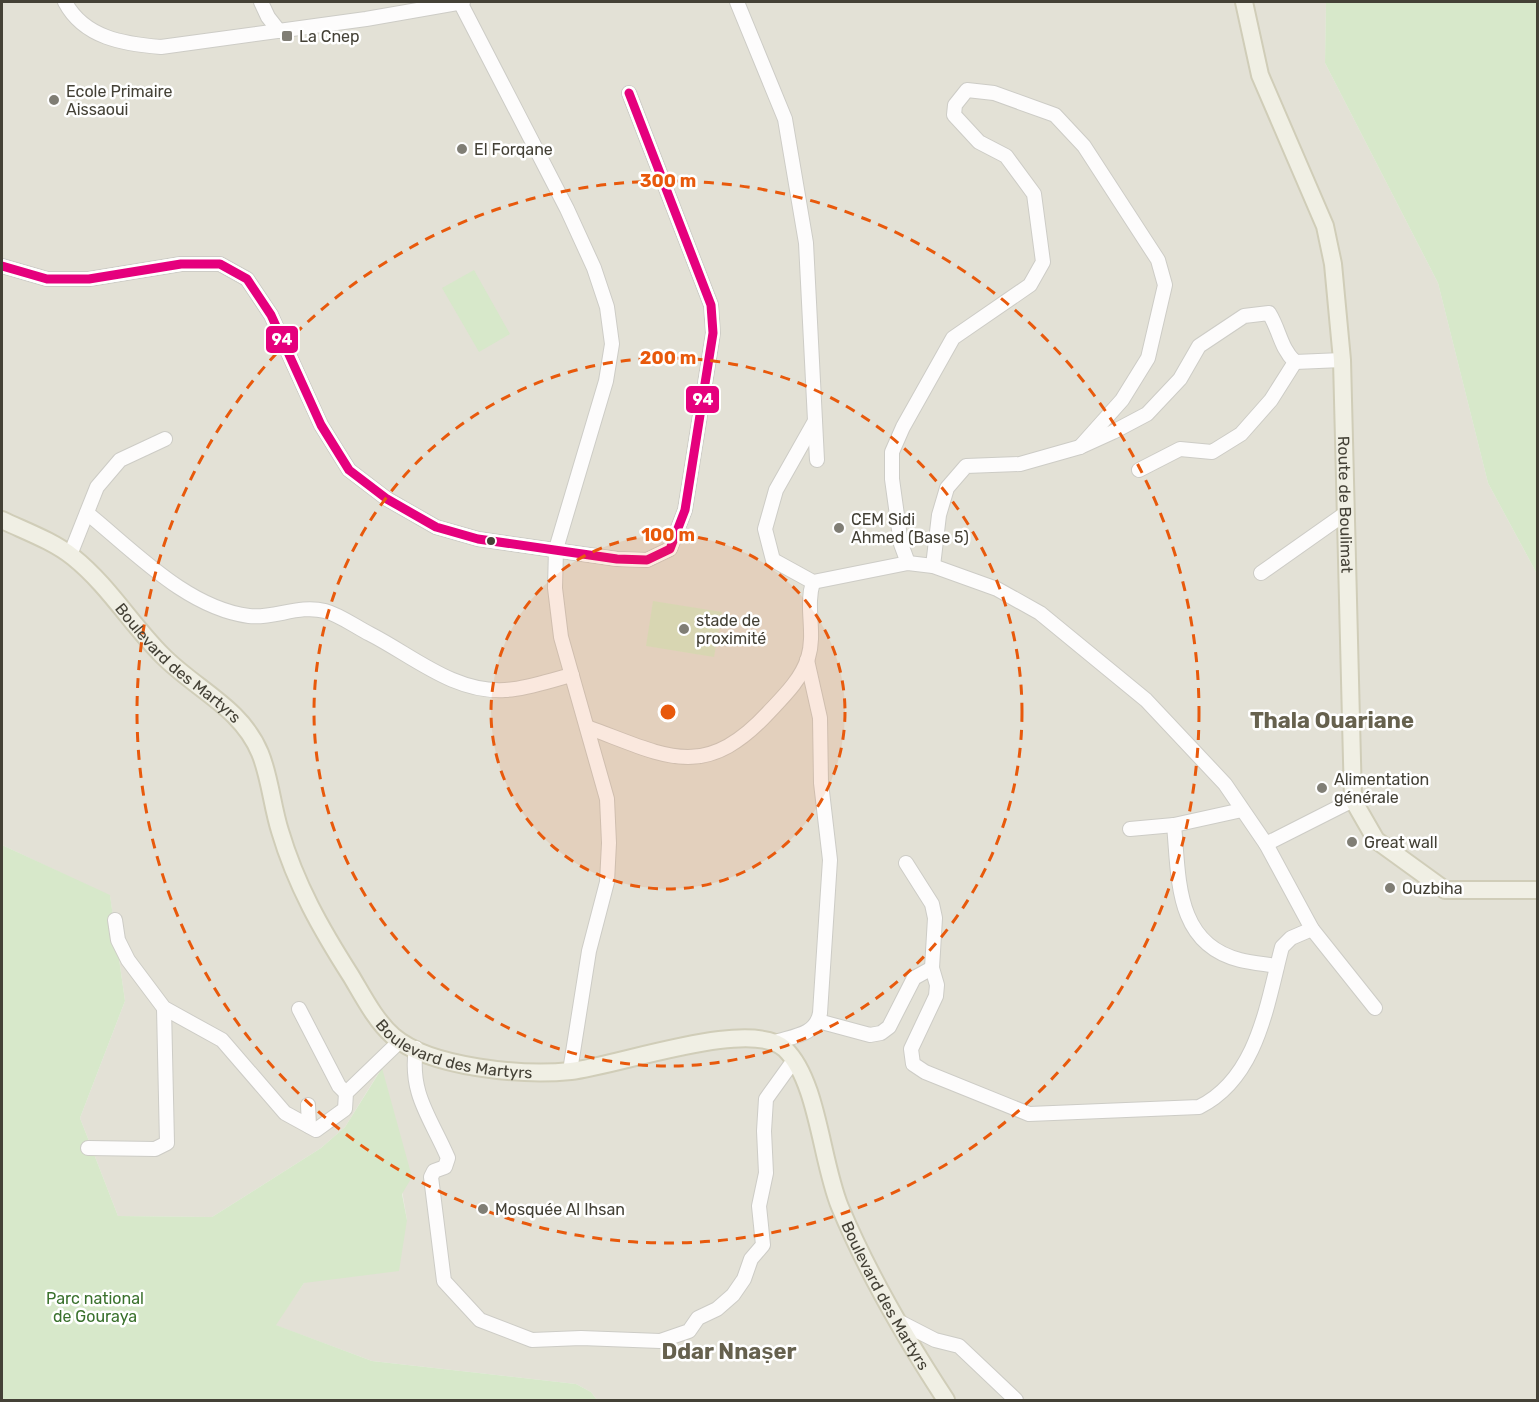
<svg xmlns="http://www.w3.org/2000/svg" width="1539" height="1402" font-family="Rubik,sans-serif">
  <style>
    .residential { fill: #e3e1d6 }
    .green { fill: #d7e8ca }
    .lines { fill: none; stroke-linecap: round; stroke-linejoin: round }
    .minor-casing { stroke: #cdccc6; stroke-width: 16 }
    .major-casing { stroke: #d0cdb8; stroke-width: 20 }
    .minor { stroke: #fdfcfc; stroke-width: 14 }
    .major { stroke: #f0efe4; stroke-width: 16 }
    .bus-1-casing { stroke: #fff; stroke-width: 14 }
    .bus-1 { stroke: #e5007d; stroke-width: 9 }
    .ring { fill: none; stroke: #e8590c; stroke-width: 3; stroke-dasharray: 10 8 }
    .poi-dot { fill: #807e75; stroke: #fff; stroke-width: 2 }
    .bus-dot { fill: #444136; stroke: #fff; stroke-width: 2 }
    .labels { text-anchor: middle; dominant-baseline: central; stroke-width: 5; stroke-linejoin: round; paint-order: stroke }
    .poi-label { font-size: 16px; fill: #444136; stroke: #fff; text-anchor: start }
    .street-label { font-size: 16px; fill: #444136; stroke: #fff }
    .park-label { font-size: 16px; fill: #3a712d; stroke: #fff }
    .district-label { font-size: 22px; font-weight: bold; fill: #66614e; stroke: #fff }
    .centre { fill: #e8590c; stroke: #fff; stroke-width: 3 }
    .ring-label { font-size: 18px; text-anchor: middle; font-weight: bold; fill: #e8590c; stroke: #fff; stroke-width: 5; stroke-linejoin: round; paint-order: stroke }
    .line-badge { stroke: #fff; stroke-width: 2 }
    .badge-label { font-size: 16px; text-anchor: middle; font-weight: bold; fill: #fff }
  </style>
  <rect width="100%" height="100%" fill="#efeee9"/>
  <polygon class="residential" points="2,2 1326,2 1325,63 1438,283 1488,483 1537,574 1537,1400 597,1400 591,1392 576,1384 372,1361 275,1325 304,1283 407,1220 381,1069 345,1127 321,1148 212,1217 118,1216 80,1118 125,1001 110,896 2,845"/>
  <g class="green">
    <polygon points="1326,2 1537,2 1537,574 1488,483 1438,283 1325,63"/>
    <polygon points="474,270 510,334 479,352 442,288"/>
    <polygon points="653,601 722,612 714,657 646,646"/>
    <polygon points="2,845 110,895 125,1001 80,1118 118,1216 212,1217 321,1148 345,1127 382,1068 412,1177 402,1194 407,1220 399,1271 304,1283 276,1325 372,1361 576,1384 591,1392 597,1400 2,1400"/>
  </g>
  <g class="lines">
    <defs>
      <g id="minor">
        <path d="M65 2C84 38 124 44 161 47L366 19 463 2"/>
        <polyline points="261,2 268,17 279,31"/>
        <polyline points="460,2 567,209 594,268 607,307 612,344 606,381 556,549 555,588 561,637 607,799 609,843 607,882 589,951 570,1071"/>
        <polyline points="737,2 785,119 806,243 817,460"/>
        <polyline points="2,266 47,279 89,279 181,264 220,264 247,279 271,315 321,425 349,470 387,499 436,527 478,539 617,559 647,560 670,549 685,510 713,333 711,305 629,93"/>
        <polyline points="815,421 776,490 765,529 773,560 813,582 908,563 933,566 997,589 1040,613 1146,700 1225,784 1266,844 1353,800"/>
        <polyline points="1139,470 1180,449 1212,452 1241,434 1271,400 1295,362"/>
        <path d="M87 513C134 551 187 608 249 616 274 619 299 604 325 611 340 615 356 627 370 634 413 656 454 693 505 690 527 689 551 680 572 675"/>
        <polyline points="70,555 97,487 120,460 165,439"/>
        <polyline points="908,563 901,544 892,479 892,452 903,427 953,338 1030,285 1043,262 1034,194 1006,156 979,142 954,115 955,105 967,90 994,93 1055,115 1084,146 1158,260 1165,285 1148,358 1122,400 1080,447"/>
        <path d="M933 566 939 515 947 488 966 466 1020 464 1080 447 1113 432 1147 414 1180 379 1199 346 1244 316 1269 313C1280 331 1280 347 1295 362L1342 360"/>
        <polyline points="1261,573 1346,513"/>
        <path d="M587 727C664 755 703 783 768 713 783 697 801 680 808 658 816 632 805 607 813 582"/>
        <path d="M1174 825C1179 878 1175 944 1240 960 1252 963 1265 964 1277 966"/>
        <polyline points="1130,829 1174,825 1242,810"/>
        <polyline points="1266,844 1312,929 1375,1008"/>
        <path d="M906 863 932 904 935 918 932 968 937 985 936 996 911 1049 913 1064 925 1072 1029 1114 1199 1107C1258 1078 1267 1003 1282 947L1291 938 1312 929"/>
        <polyline points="115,920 118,940 128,960 164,1008 222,1040 285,1113 316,1130 345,1109 346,1093 400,1041"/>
        <polyline points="299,1009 339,1086 346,1093"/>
        <polyline points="818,1021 870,1035 881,1033 889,1027 914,978 932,968"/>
        <path d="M775 1042C794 1036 816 1035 820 1013L830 860 821 783 820 718 807 660"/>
        <path d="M416 1048C409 1094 431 1118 448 1158L445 1167 434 1171 431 1177 444 1281 480 1320 532 1340 581 1338 660 1341 689 1331 698 1318 717 1309 733 1295 744 1279 751 1259 763 1245 759 1206 766 1173 764 1131 766 1099 794 1060"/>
        <polyline points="308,1105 309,1126"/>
        <polyline points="88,1148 155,1149 167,1143 164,1008"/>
        <polyline points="898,1321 935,1340 959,1346 1016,1400"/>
      </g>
      <g id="major">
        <path id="s1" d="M1244 2 1260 75 1325 226 1333 264 1342 360 1353 800 1376 840 1445 890H1538"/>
        <path id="s2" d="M2 520C25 531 53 541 73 557 108 585 131 624 162 655 195 689 241 707 260 753 270 777 272 806 280 831 296 885 321 929 351 976 363 996 375 1020 393 1036 430 1068 524 1076 571 1071 618 1066 751 1017 785 1049 818 1081 821 1161 840 1207 868 1274 906 1339 946 1400"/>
      </g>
    </defs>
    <use href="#minor" class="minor-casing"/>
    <use href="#major" class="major-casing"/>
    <use href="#minor" class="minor"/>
    <use href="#major" class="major"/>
    <defs>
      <polyline id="bus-1" points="2,266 47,279 89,279 181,264 220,264 247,279 271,315 321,425 349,470 387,499 436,527 478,539 617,559 647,560 670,549 685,510 713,333 711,305 629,93"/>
    </defs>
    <use href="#bus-1" class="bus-1-casing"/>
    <use href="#bus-1" class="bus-1"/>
  </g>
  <circle cx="668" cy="712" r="177" fill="#e8590c" fill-opacity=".12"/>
  <g class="ring">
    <circle cx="668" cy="712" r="177"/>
    <circle cx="668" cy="712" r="354"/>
    <circle cx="668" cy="712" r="531"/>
  </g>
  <g class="poi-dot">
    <rect x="281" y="30" width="12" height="12" rx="3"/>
    <circle cx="54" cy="100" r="6"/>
    <circle cx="462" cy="149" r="6"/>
    <circle cx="839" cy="528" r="6"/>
    <circle cx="684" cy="629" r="6"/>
    <circle cx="1322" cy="788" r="6"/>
    <circle cx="1352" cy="842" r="6"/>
    <circle cx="1390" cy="888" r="6"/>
    <circle cx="483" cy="1209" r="6"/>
  </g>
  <circle class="bus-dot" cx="491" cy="541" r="5"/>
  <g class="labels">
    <g class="poi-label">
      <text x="299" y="36">La Cnep</text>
      <text x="66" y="91">Ecole Primaire<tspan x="66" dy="18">Aissaoui</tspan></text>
      <text x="474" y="149">El Forqane</text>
      <text x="851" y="519">CEM Sidi<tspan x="851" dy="18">Ahmed (Base 5)</tspan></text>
      <text x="696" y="620">stade de<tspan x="696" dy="18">proximité</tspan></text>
      <text x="1334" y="779">Alimentation<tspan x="1334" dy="18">générale</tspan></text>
      <text x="1364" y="842">Great wall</text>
      <text x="1402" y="888">Ouzbiha</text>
      <text x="495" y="1209">Mosquée Al Ihsan</text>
    </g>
    <g class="street-label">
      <text stroke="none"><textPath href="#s1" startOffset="519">Route de Boulimat</textPath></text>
      <text stroke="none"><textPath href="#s2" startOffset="230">Boulevard des Martyrs</textPath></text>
      <text stroke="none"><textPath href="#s2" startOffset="732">Boulevard des Martyrs</textPath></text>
      <text stroke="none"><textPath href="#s2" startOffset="1342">Boulevard des Martyrs</textPath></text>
    </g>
    <g class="park-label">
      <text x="95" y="1298">Parc national<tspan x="95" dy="18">de Gouraya</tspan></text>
    </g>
    <g class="district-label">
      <text x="1332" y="720">Thala Ouariane</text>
      <text x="729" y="1351">Ddar Nnaṣer</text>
    </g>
  </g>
  <circle cx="668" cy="712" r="9" class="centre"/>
  <g class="ring-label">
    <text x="668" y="187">300 m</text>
    <text x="668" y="364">200 m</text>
    <text x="668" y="541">100 m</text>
  </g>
  <g class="line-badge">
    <rect x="265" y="325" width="34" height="29" rx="6" fill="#e5007d"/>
    <rect x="685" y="385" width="35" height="29" rx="6" fill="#e5007d"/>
  </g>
  <g class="badge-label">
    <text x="282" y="345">94</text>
    <text x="703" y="405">94</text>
  </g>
  <rect width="1539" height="1402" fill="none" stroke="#444136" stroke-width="6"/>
</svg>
